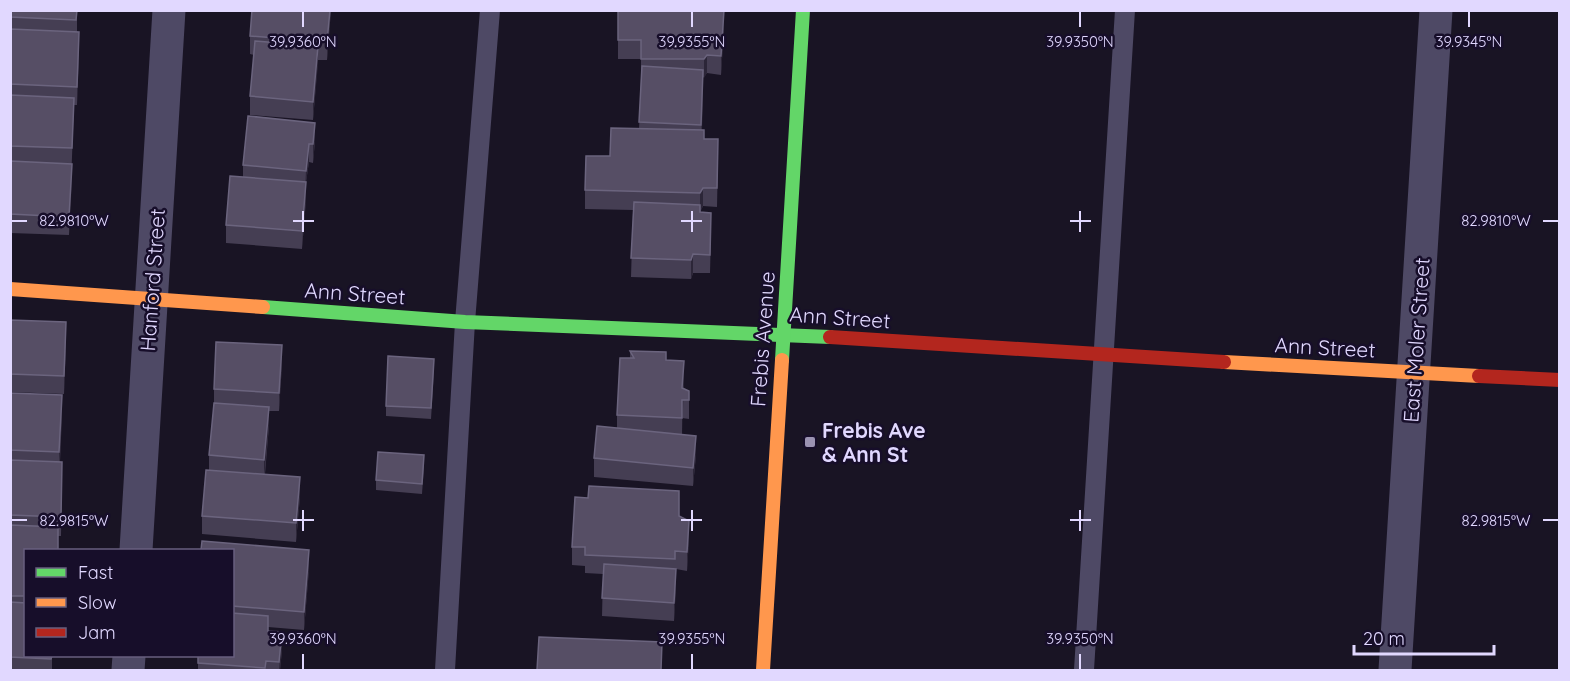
<svg xmlns="http://www.w3.org/2000/svg" width="1570" height="681" font-family="Quicksand,sans-serif">
  <style>
    .lines { fill: none; stroke-linecap: round; stroke-linejoin: round }
    .lane { stroke: #4e4965; stroke-width: 20 }
    .street { stroke: #4e4965; stroke-width: 33 }
    .fast { stroke: #63d668; stroke-width: 14 }
    .slow { stroke: #ff974d; stroke-width: 14 }
    .jam { stroke: #b3261e; stroke-width: 14 }
    .wall { fill: #453e53 }
    .shaded-wall { fill: #2c2638 }
    .building { fill: #564e65; stroke: #6b647e; stroke-width: 1.5 }
    .ticks { fill: none; stroke: #e1d8ff; stroke-width: 2 }
    .poi-dot { fill: #9b93b2; stroke: #170e2a; stroke-width: 2 }
    .labels { text-anchor: middle; dominant-baseline: central; stroke-width: 5; stroke-linejoin: round; paint-order: stroke }
    .street-label { font-size: 21px; fill: #e1d8ff; stroke: #170e2a }
    .poi-label { font-size: 21px; font-weight: bold; fill: #e1d8ff; stroke: #170e2a; text-anchor: start }
    .ticks-label { font-size: 15px; text-anchor: middle; fill: #e1d8ff; stroke: #170e2a; stroke-width: 5; stroke-linejoin: round; paint-order: stroke }
  </style>
  <rect width="100%" height="100%" fill="#191424"/>
  <g class="lines">
    <g class="lane">
      <polyline points="445,670 465,322 490,10"/>
      <polyline points="1084,670 1125,10"/>
    </g>
    <g class="street">
      <polyline points="136,550 169,10"/>
      <polyline points="128,670 129,656"/>
      <polyline points="1395,670 1436,10"/>
    </g>
    <g class="fast">
      <polyline points="263,307 465,322 830,337"/>
      <polyline points="782,360 803,10"/>
    </g>
    <g class="slow">
      <polyline points="10,289 263,307"/>
      <polyline points="1224,362 1479,376"/>
      <polyline points="763,670 782,360"/>
    </g>
    <g class="jam">
      <polyline points="830,337 1224,362"/>
      <polyline points="1479,376 1560,380"/>
    </g>
  </g>
  <g class="wall">
    <polygon points="10,10 77,10 77,32 79,50 77,105 74,105 69,235 10,233"/>
    <polygon points="331,10 327,60 318,60 313,120 250,115 250,96 254,55 250,54 250,36"/>
    <polygon points="618,10 724,27 721,75 707,73 703,78 702,130 704,139 718,158 717,207 703,206 700,212 711,231 710,273 693,273 691,279 631,277 633,210 585,209 585,190 610,156 639,129 641,78 641,59 618,59"/>
    <polygon points="315,141 313,163 309,162 306,182 306,200 302,249 226,243 226,225 243,177 243,165"/>
    <polygon points="10,320 66,341 64,394 10,392"/>
    <polygon points="630,351 666,360 684,379 684,388 689,391 689,419 682,418 682,435 696,455 693,486 594,477 594,458 617,428 617,415 630,358"/>
    <polygon points="282,364 279,411 269,411 269,426 265,474 300,496 296,542 202,534 202,516 209,470 209,455 214,403 214,389"/>
    <polygon points="434,369 431,419 386,416 386,406"/>
    <polygon points="10,393 62,414 60,462 62,481 61,536 58,536 58,550 26,550 26,656 52,656 52,670 10,670"/>
    <polygon points="424,465 422,494 376,490 376,480"/>
    <polygon points="679,517 689,539 687,571 676,569 676,587 674,621 602,616 603,574 585,573 585,566 572,565 572,547"/>
    <polygon points="232,550 309,569 304,630 268,627 268,631 282,650 280,670 198,670 198,663 232,656"/>
  </g>
  <g class="shaded-wall">
    <polygon points="330,10 331,10 327,60 327,42"/>
    <polygon points="724,10 724,27 721,75 721,56"/>
    <polygon points="79,32 79,50 77,105 77,87"/>
    <polygon points="318,46 318,64 313,120 313,102"/>
    <polygon points="707,55 707,73 704,78 704,59"/>
    <polygon points="703,70 703,88 701,143 701,125"/>
    <polygon points="315,123 315,141 313,163 313,144"/>
    <polygon points="309,144 309,162 306,182 306,200 302,249 306,171"/>
    <polygon points="72,164 72,182 69,235 69,217"/>
    <polygon points="703,188 703,206 700,212 700,193"/>
    <polygon points="711,213 711,231 710,273 710,255"/>
    <polygon points="693,254 693,273 691,279 691,260"/>
    <polygon points="66,322 66,341 64,394 64,376"/>
    <polygon points="282,345 282,364 279,411 279,393"/>
    <polygon points="684,361 684,379 682,437 682,388"/>
    <polygon points="62,395 62,414 59,471 59,452"/>
    <polygon points="269,407 269,426 264,478 264,460"/>
    <polygon points="696,436 696,455 693,486 693,468"/>
    <polygon points="300,477 300,496 296,542 296,523"/>
    <polygon points="689,521 689,539 687,571 687,552"/>
    <polygon points="309,550 309,569 304,630 304,612"/>
    <polygon points="676,569 676,587 674,621 674,603"/>
    <polygon points="282,632 282,650 280,670 279,670"/>
  </g>
  <g class="building">
    <polygon points="10,10 77,10 76,20 10,17"/>
    <polygon points="252,10 330,10 327,42 250,36"/>
    <polygon points="618,10 724,10 721,56 707,55 704,59 641,59 641,40 618,40"/>
    <polygon points="10,29 79,32 77,87 10,84"/>
    <polygon points="255,41 318,46 313,102 250,96"/>
    <polygon points="642,66 703,70 701,125 639,122"/>
    <polygon points="10,95 74,98 72,148 10,146"/>
    <polygon points="248,116 315,123 313,144 309,144 306,171 243,165"/>
    <polygon points="611,128 704,130 704,139 718,139 717,188 703,188 700,193 585,190 586,156 610,156"/>
    <polygon points="10,161 72,164 69,217 10,214"/>
    <polygon points="230,176 306,182 302,231 226,225"/>
    <polygon points="634,202 700,205 700,212 711,213 710,255 693,254 691,260 631,258"/>
    <polygon points="10,320 66,322 64,376 10,374"/>
    <polygon points="216,342 282,345 279,393 214,389"/>
    <polygon points="630,351 666,352 666,360 684,361 682,388 689,391 689,400 682,400 682,418 617,415 620,358 634,358"/>
    <polygon points="388,356 434,359 431,408 386,406"/>
    <polygon points="10,393 62,395 59,452 10,450"/>
    <polygon points="214,403 269,407 264,460 209,455"/>
    <polygon points="597,426 696,436 693,468 594,458"/>
    <polygon points="378,452 424,455 422,484 376,480"/>
    <polygon points="10,460 62,462 61,517 10,515"/>
    <polygon points="206,470 300,477 296,523 202,516"/>
    <polygon points="589,486 679,491 679,516 689,521 687,552 675,551 675,559 585,555 585,547 572,547 575,497 588,498"/>
    <polygon points="10,525 58,527 58,550 26,550 26,596 10,596"/>
    <polygon points="202,541 309,550 304,612 232,606 232,550 201,550"/>
    <polygon points="604,564 676,569 674,603 602,598"/>
    <polygon points="10,602 26,603 26,656 52,656 51,659 10,657"/>
    <polygon points="232,613 268,616 268,631 282,632 279,662 266,661 265,668 198,663 198,656 232,656"/>
    <polygon points="539,637 662,642 661,670 537,670"/>
  </g>
  <path class="ticks" d="M303 12V27M692 12V27M1080 12V27M1469 12V27M303 211V232M692 211V232M1080 211V232M12 221H27M293 221H314M681 221H702M1070 221H1091M1543 221H1558M303 510V531M692 510V531M1080 510V531M12 520H27M293 520H314M681 520H702M1070 520H1091M1543 520H1558M303 654V669M692 654V669M1080 654V669"/>
  <rect class="poi-dot" x="804" y="436" width="12" height="12" rx="3"/>
  <g class="labels">
    <g class="street-label">
      <text transform="translate(152 280) rotate(-86)">Hanford Street</text>
      <text transform="translate(355 293) rotate(4)">Ann Street</text>
      <text transform="translate(840 317) rotate(4)">Ann Street</text>
      <text transform="translate(762 339) rotate(-86)">Frebis Avenue</text>
      <text transform="translate(1416 340) rotate(-86)">East Moler Street</text>
      <text transform="translate(1325 347) rotate(3)">Ann Street</text>
    </g>
    <g class="poi-label">
      <text x="822" y="430">Frebis Ave<tspan x="822" dy="24">&amp; Ann St</tspan></text>
    </g>
  </g>
  <g class="ticks-label">
    <text x="303" y="47">39.9360°N</text>
    <text x="692" y="47">39.9355°N</text>
    <text x="1080" y="47">39.9350°N</text>
    <text x="1469" y="47">39.9345°N</text>
    <text x="1496" y="226">82.9810°W</text>
    <text x="74" y="226">82.9810°W</text>
    <text x="1496" y="526">82.9815°W</text>
    <text x="74" y="526">82.9815°W</text>
    <text x="303" y="644">39.9360°N</text>
    <text x="692" y="644">39.9355°N</text>
    <text x="1080" y="644">39.9350°N</text>
  </g>
  <rect width="1570" height="681" fill="none" stroke="#e1d8ff" stroke-width="24"/>
  <rect x="24" y="549" width="210" height="108" fill="#170e2a" stroke="#685f7f" stroke-width="1.5"/>
  <rect x="36" y="568" width="30" height="9" fill="#63d668" stroke="#685f7f" stroke-width="1.5"/>
  <text x="78" y="579" font-size="18" fill="#e1d8ff">Fast</text>
  <rect x="36" y="598" width="30" height="9" fill="#ff974d" stroke="#685f7f" stroke-width="1.5"/>
  <text x="78" y="609" font-size="18" fill="#e1d8ff">Slow</text>
  <rect x="36" y="628" width="30" height="9" fill="#b3261e" stroke="#685f7f" stroke-width="1.5"/>
  <text x="78" y="639" font-size="18" fill="#e1d8ff">Jam</text>
  <path d="M1354 645v9h140v-9" fill="none" stroke="#e1d8ff" stroke-width="3"/>
  <text x="1363" y="645" font-size="18" fill="#e1d8ff" stroke="#170e2a" stroke-width="4.5" paint-order="stroke">20 m</text>
</svg>
